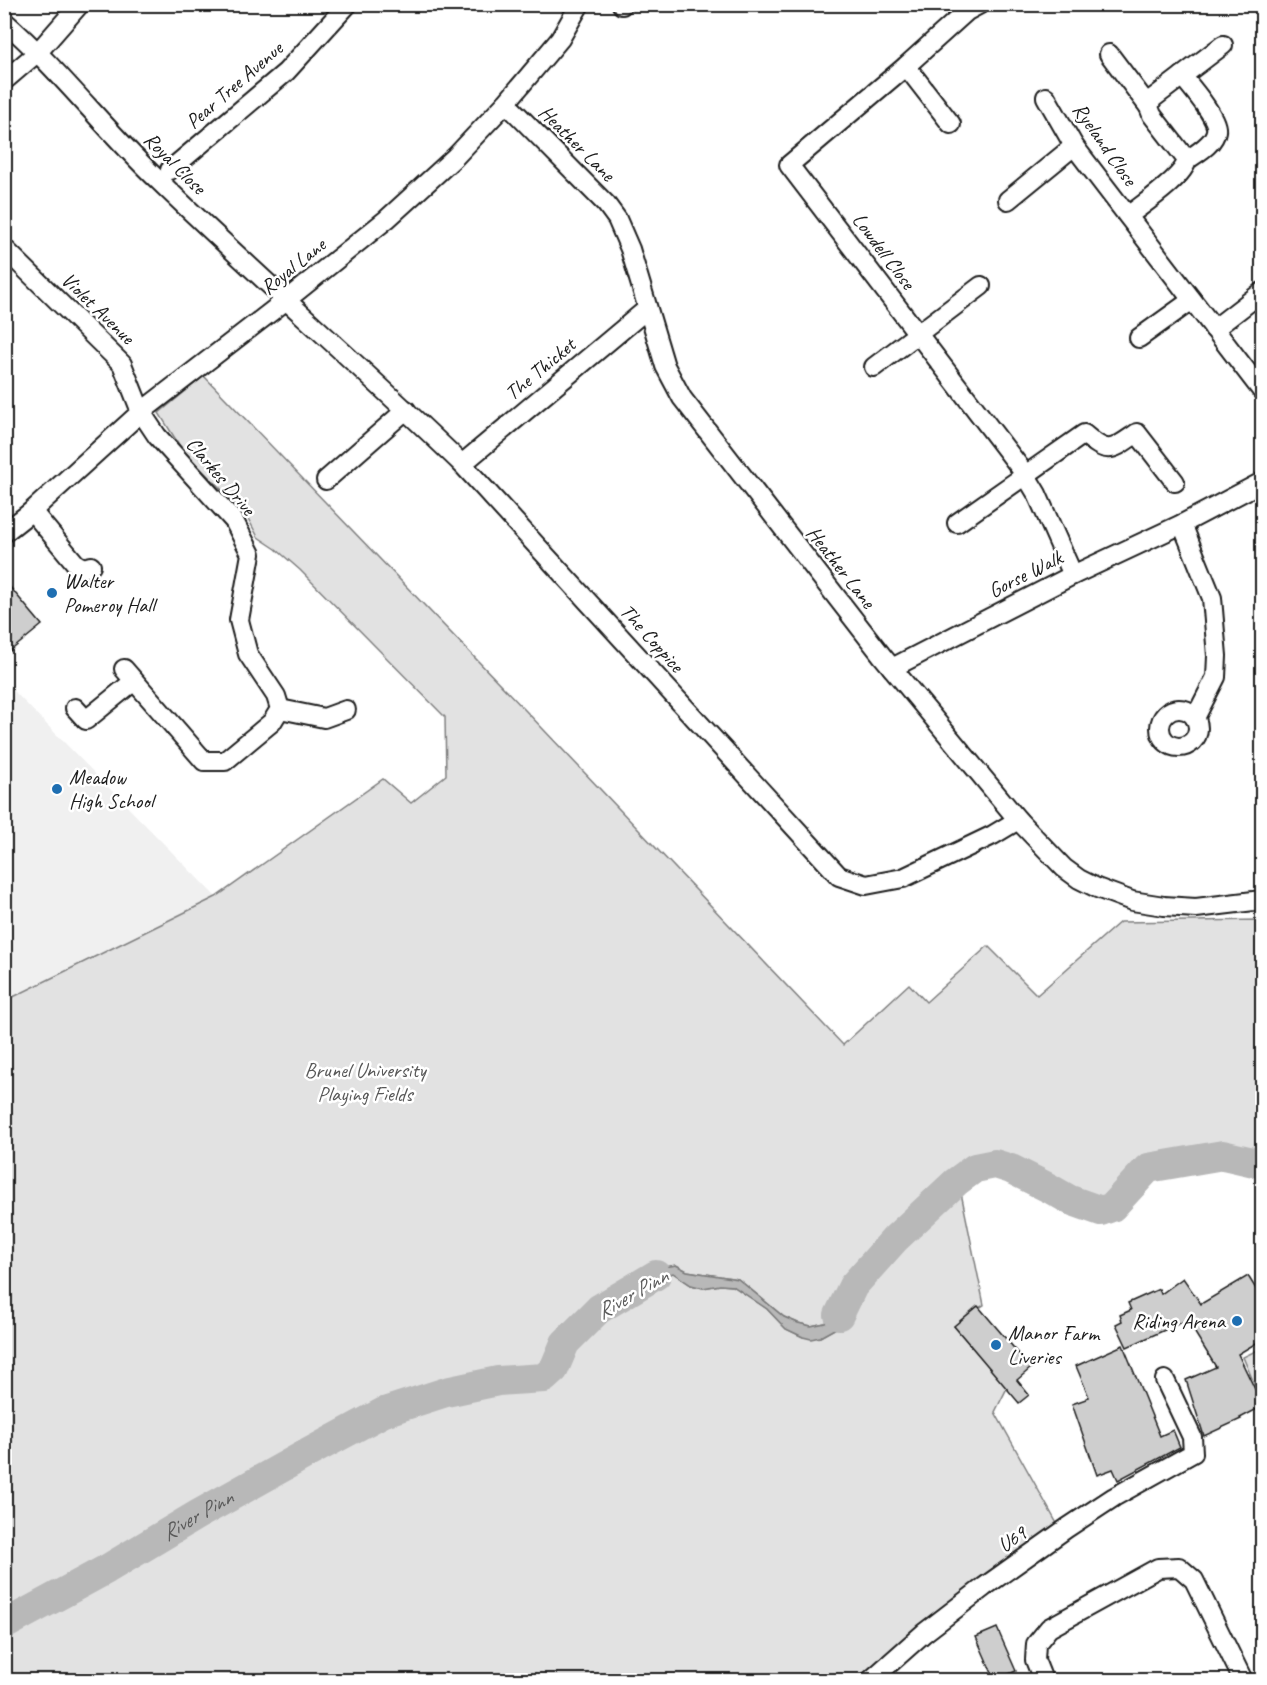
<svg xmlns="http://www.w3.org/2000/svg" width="1267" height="1685" font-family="Caveat,sans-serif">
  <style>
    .built { fill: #f0f0f0 }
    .green { fill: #e2e2e2; stroke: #7f7f7f; stroke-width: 1.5; fill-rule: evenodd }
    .water { fill: #b8b8b8; stroke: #7a7a7a; stroke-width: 1.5 }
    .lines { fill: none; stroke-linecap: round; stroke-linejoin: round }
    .river { stroke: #b8b8b8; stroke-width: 30 }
    .building { fill: #cecece; stroke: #1c1c1c; stroke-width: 1.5 }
    .minor-casing { stroke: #1c1c1c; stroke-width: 22 }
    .minor { stroke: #fff; stroke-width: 18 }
    .poi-dot { fill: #1f6fb2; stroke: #fff; stroke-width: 2 }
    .labels { text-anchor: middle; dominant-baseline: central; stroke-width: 5; stroke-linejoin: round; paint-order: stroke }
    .street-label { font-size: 21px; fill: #1c1c1c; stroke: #fff }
    .poi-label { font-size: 21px; fill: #1c1c1c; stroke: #fff; text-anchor: start }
    .park-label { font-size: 21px; fill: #575757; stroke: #fff }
    .water-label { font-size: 22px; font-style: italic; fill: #5a5a5a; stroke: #fff }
  </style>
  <rect width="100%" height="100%" fill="#fff"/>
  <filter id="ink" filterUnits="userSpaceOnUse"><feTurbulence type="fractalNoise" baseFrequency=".0167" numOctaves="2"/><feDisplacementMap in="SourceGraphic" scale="12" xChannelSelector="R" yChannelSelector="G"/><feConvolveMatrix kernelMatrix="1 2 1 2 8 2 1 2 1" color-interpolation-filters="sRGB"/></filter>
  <g filter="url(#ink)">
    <polygon class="built" points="5,682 216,897 5,1001"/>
    <g class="green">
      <path d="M204 376 525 710 843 1045 909 984 926 1002 988 946 1037 995 1120 922 1262 920V1167L1221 1161 1151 1172 1120 1210 1100 1217 994 1170 975 1175 960 1188 984 1305 979 1308 977 1306 954 1326 1007 1388 995 1412 1060 1529 920 1629 862 1680H5V1001L216 897 383 779 411 803 446 775 445 717 300 570 276 549 258 537 245 513 183 451 159 413ZM676 1265 687 1271 738 1279 784 1317 798 1323 811 1326 825 1323 833 1319 836 1312 861 1280 838 1327 820 1337H803L786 1329 767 1309 733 1286 720 1285 703 1288 691 1285 673 1273 653 1279 643 1288 621 1295 645 1272Z"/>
      <polygon points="1262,1348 1262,1402 1243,1357"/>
    </g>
    <path class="water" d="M676 1265 687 1271 738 1279 784 1317 798 1323 811 1326 825 1323 833 1319 845 1286 861 1279 838 1327 820 1337 811 1339 803 1337 786 1329 767 1309 733 1286 720 1285 703 1288 691 1285 673 1273 653 1279 643 1288 620 1296C641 1272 645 1270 676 1265Z"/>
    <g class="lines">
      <g class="river">
        <polyline points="839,1315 853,1286 895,1239 956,1182 975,1168 995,1164 1011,1169 1049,1188 1070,1200 1101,1211 1112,1207 1148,1168 1223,1155 1262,1164"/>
        <path id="s1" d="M4 1625 107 1569 197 1515 308 1453 384 1412 446 1392 498 1381 544 1378 554 1369 565 1343 599 1309 656 1275"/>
      </g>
    </g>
    <g class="building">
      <polygon points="4,580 42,625 4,656"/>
      <polygon points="1248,1276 1263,1300 1263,1339 1238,1354 1263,1406 1240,1418 1241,1419 1204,1436 1186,1380 1216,1367 1187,1320 1127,1347 1116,1324 1122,1321 1120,1315 1131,1310 1128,1303 1159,1289 1161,1294 1183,1278 1201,1304"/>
      <polygon points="978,1306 1031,1368 1017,1380 1029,1395 1019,1403 954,1326"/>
      <polygon points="1123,1345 1160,1436 1173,1430 1180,1447 1118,1480 1113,1469 1097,1475 1072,1404 1086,1399 1086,1398 1089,1397 1076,1366"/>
      <polygon points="997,1628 1016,1671 995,1680 976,1637"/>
    </g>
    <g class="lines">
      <defs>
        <g id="minor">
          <polyline points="980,4 967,11 906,66 789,165 1025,474 1037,494 1073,575"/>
          <polyline points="622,5 623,4"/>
          <path d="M4 21C60 70 105 130 159 181 258 277 363 368 462 464L839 876 866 885 903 878 993 835 1018 820"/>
          <polyline points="1109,54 1149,107"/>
          <polyline points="906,66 951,124"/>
          <path d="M1182 76C1190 86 1219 119 1216 131 1214 144 1197 153 1187 160"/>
          <polyline points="4,81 38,52 80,4"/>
          <polyline points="1046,97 1074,146 1262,391"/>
          <polyline points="506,103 606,204 617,219 630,249 665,366 682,398 883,657 1018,820 1064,868 1079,879 1097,888 1132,901 1164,906 1196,908 1262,900"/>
          <polyline points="170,170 286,72 348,4"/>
          <polyline points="1008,200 1074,146"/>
          <path d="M1128 216C1143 204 1184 177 1187 160L1152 115 1149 107 1152 99 1223 45"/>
          <polyline points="4,248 122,364 141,412 157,436 234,521 251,554 239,620 248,654 276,696 280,709 272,722 225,761 204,761 124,669"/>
          <polyline points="1214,329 1262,292"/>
          <polyline points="1139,338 1192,300"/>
          <polyline points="874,367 981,286"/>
          <polyline points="462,464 647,309"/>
          <polyline points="326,480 406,410"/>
          <polyline points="32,511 76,564 84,568 91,566"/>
          <path d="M957 523 1084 434C1109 456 1112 450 1137 433L1175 482"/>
          <polyline points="1182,524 1212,598 1217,656 1216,677 1195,718"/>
          <polyline points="4,533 32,511 141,412 285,301 387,219 455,157 506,103 560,39 580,4"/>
          <polyline points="892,668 1073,575 1182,524 1262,482"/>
          <polyline points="75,708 86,720 134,681"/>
          <circle cx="1179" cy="728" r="19"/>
          <polyline points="280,709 324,718 346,710"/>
          <polyline points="871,1680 924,1633 984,1587 1067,1528 1114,1497 1193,1453 1192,1437 1165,1380"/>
          <polyline points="1043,1680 1035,1660 1036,1644 1049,1628 1158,1568 1179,1567 1194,1580 1243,1680"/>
        </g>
      </defs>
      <use href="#minor" class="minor-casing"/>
      <use href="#minor" class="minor"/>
    </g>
  </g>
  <g class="poi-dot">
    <circle cx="52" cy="593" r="6"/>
    <circle cx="57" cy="789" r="6"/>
    <circle cx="1237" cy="1321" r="6"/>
    <circle cx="996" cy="1345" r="6"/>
  </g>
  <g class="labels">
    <g class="street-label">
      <text transform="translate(234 85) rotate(-41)">Pear Tree Avenue</text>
      <text transform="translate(577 143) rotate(45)">Heather Lane</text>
      <text transform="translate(1105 144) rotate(55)">Ryeland Close</text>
      <text transform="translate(175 163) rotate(45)">Royal Close</text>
      <text transform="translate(884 251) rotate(53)">Lowdell Close</text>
      <text transform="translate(293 266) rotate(-39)">Royal Lane</text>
      <text transform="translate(98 308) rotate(44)">Violet Avenue</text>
      <text transform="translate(540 369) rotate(-40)">The Thicket</text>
      <text transform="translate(221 476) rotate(50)">Clarkes Drive</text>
      <text transform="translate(841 567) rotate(52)">Heather Lane</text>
      <text transform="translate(1025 574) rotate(-27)">Gorse Walk</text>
      <text transform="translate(652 638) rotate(48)">The Coppice</text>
      <text transform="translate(1012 1539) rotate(-35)">U69</text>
    </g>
    <g class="poi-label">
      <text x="64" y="581">Walter<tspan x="64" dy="24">Pomeroy Hall</tspan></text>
      <text x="69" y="777">Meadow<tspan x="69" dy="24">High School</tspan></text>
      <text x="1225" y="1321" text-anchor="end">Riding Arena</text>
      <text x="1008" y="1333">Manor Farm<tspan x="1008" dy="24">Liveries</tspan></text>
    </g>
    <g class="park-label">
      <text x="365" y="1070">Brunel University<tspan x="365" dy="24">Playing Fields</tspan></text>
    </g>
    <g class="water-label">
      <text transform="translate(632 1294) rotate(-30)">River Pinn</text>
      <text stroke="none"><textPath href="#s1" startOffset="222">River Pinn</textPath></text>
    </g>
  </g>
  <rect width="1267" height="1685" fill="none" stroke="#fff" stroke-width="24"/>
  <rect x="12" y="12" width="1243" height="1661" fill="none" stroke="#1c1c1c" stroke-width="2" filter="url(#ink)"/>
</svg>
